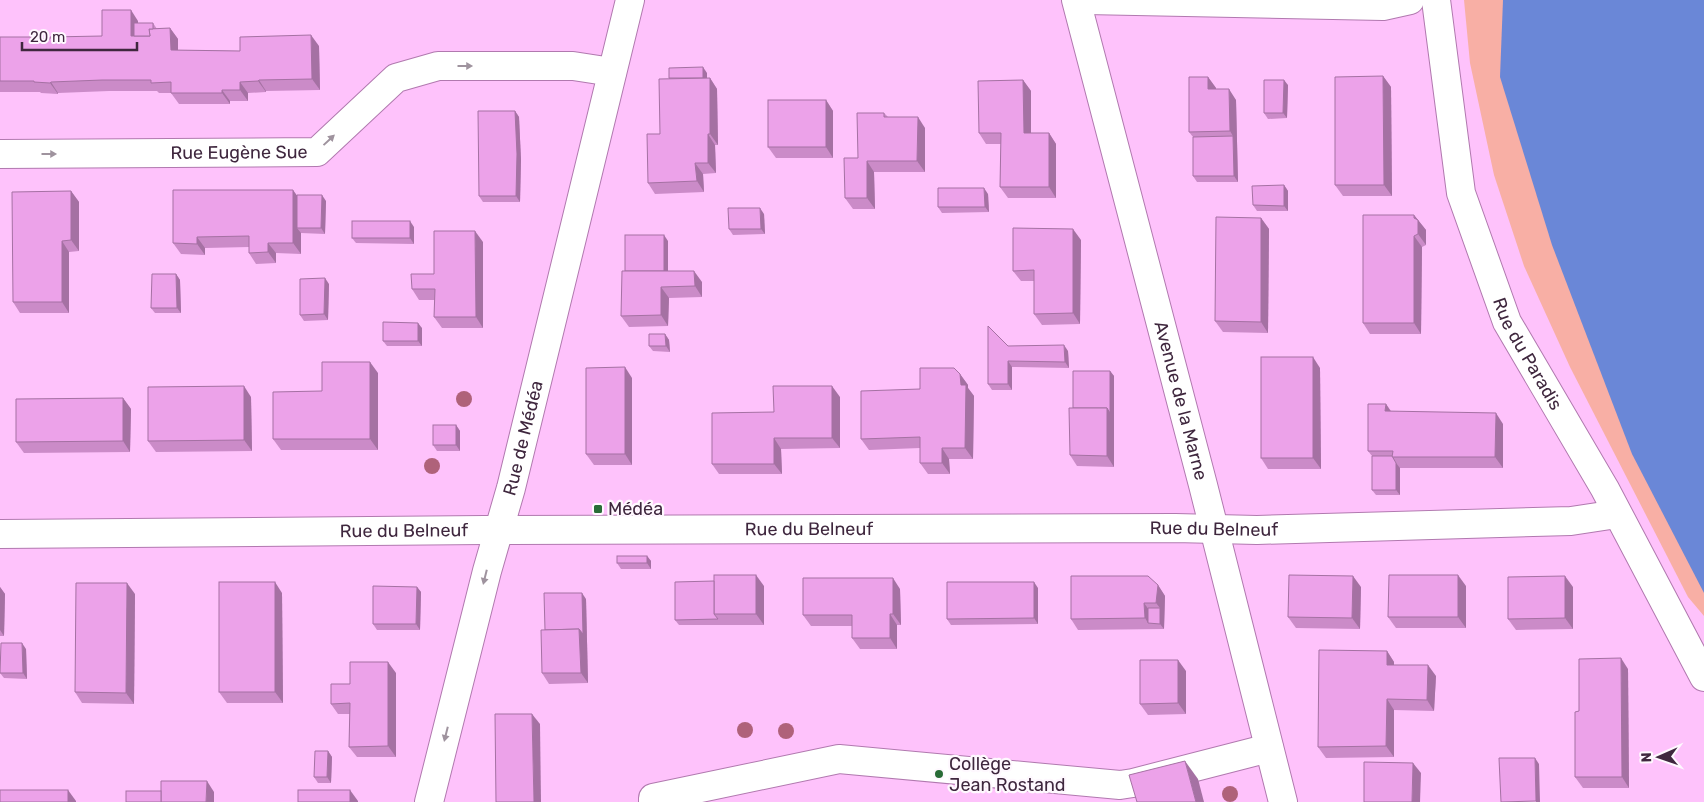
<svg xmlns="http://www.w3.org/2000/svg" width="1704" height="802" font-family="Rubik,sans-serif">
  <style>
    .green { fill: #f8afa5 }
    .water { fill: #6a87d7 }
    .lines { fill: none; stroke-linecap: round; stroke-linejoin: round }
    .minor-casing { stroke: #b179af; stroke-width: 30 }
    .minor { stroke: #fff; stroke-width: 28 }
    .tree { fill: #af627a }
    .wall { fill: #cb8bc8 }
    .shaded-wall { fill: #a571a3 }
    .building { fill: #eca2e9; stroke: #a571a3 }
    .oneway { fill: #9f939e }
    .poi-dot { fill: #296c37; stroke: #fef8fe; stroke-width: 2 }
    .labels { text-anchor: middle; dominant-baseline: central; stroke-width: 4.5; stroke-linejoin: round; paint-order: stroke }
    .street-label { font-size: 18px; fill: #3f273e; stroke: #fef8fe }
    .poi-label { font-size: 18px; fill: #3f273e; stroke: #fef8fe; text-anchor: start }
  </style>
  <rect width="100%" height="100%" fill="#fec2fb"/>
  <polygon class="green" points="1464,0 1704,0 1704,616 1688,597 1570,367 1524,266 1494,175 1470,63"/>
  <polygon class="water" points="1503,0 1704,0 1704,593 1632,454 1552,245 1500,77"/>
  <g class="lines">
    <defs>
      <g id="minor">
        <path id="s1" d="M1076 0 1203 485 1283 802"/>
        <polyline points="1086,0 1383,6 1410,0"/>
        <path id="s2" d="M1436 0 1461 193 1507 322 1605 489 1704 677"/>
        <path id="s3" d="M0 154 317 152 396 78 438 66H573L612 72"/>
        <path id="s4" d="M0 534 485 530 1175 528 1257 530 1571 521 1617 514"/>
        <path id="s5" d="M429 802 487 571 511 488 630 0"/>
        <polyline points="653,802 653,798 839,759 1120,785 1133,783 1269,748"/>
      </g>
    </defs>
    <use href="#minor" class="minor-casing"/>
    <use href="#minor" class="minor"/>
  </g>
  <g class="tree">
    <circle cx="464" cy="399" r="8"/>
    <circle cx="432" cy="466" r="8"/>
    <circle cx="745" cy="730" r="8"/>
    <circle cx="786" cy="731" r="8"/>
    <circle cx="1230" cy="794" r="8"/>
  </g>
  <g class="wall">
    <polygon points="138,21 138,23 153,23 157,29 170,28 178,39 178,50 240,51 319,46 320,90 266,91 266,92 248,93 248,101 230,101 230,104 179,104 171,93 159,93 157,91 109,91 58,93 58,94 41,93 40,92 0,92 0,37 33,37 35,39 50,39 102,36"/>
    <polygon points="707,73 707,78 710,78 717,89 718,145 715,145 716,173 703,174 704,192 655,194 648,183 660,134 669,78"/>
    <polygon points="1383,76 1391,87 1392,196 1343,196 1335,185"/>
    <polygon points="1208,77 1216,88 1216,89 1236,100 1238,182 1197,182 1193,176 1193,137 1189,132"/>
    <polygon points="1023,80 1031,91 1031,133 1049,133 1056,144 1056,198 1008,198 1000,187 1001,144 986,144 979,133"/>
    <polygon points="1288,85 1287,118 1268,119 1264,113"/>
    <polygon points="826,100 833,111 833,158 776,158 768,147"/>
    <polygon points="515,111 519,117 521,160 520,202 483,202 479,196"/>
    <polygon points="884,113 888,117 925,128 925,172 874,172 875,209 853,209 845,198 858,158"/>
    <polygon points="1284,185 1288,191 1288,211 1257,211 1253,205"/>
    <polygon points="71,191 79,202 79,251 69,252 69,313 20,313 13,302"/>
    <polygon points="988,194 989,212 942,213 938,207"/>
    <polygon points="297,195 326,201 325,234 301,233 301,254 276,253 276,263 256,264 249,253 249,247 205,248 205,255 181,254 173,243"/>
    <polygon points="764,214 765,234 733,235 729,229"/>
    <polygon points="1414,215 1426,230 1426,245 1422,247 1421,334 1370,334 1363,323"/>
    <polygon points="1261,218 1269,229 1268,333 1223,332 1215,321"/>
    <polygon points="414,227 414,244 356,243 352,238"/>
    <polygon points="1081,240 1080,324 1042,325 1034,314 1034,281 1021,281 1013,271"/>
    <polygon points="668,241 668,271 702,282 702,297 669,298 668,326 629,327 621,316 625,271"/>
    <polygon points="483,242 483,328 442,328 434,317 435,300 419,300 412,289 434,274"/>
    <polygon points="176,274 180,280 181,313 155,313 151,308"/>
    <polygon points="329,284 328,320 304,321 300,315"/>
    <polygon points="422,328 422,346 387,346 383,341"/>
    <polygon points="665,334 669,340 670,352 653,351 649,346"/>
    <polygon points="1008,346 1068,351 1069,368 1012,367 1012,390 992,390 988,384"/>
    <polygon points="1320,368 1321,469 1268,469 1261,458"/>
    <polygon points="1110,371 1114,376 1114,467 1077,466 1070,455"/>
    <polygon points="378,373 378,450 281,450 273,439"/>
    <polygon points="960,374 968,385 968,388 974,396 973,459 949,459 950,474 928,474 920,463 920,448 869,450 861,439 920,389"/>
    <polygon points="632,378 632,465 594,465 586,454"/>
    <polygon points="251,397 252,451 156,452 148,441"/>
    <polygon points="840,397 840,448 781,449 782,474 719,474 712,464 774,412"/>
    <polygon points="123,398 131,409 130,452 24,453 16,442"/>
    <polygon points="1386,404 1391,411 1503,424 1503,468 1400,468 1400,495 1376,495 1372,490 1372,456 1368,451"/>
    <polygon points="456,425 460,431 460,451 437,451 433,445"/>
    <polygon points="647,556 651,561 651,569 621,569 617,563"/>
    <polygon points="1158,585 1165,596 1164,629 1078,630 1071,619"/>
    <polygon points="764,586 764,625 679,625 675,620"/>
    <polygon points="1466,586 1466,628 1396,628 1388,617"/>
    <polygon points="0,587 5,594 4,636 0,636"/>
    <polygon points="417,587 421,592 420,630 377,630 373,624"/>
    <polygon points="1361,587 1360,629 1296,628 1288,617"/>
    <polygon points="1573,587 1573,629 1516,630 1508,619"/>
    <polygon points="1038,588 1038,624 951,625 947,619"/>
    <polygon points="900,589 901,625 897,625 897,649 860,649 852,638 852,626 811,626 803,615"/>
    <polygon points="282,593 283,703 227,703 219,692"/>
    <polygon points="135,594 134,704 82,703 75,692"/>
    <polygon points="586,599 588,683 549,684 542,673 545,630"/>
    <polygon points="26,649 27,679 4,678 0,673"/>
    <polygon points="1387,651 1394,662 1394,665 1436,676 1434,711 1394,710 1394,757 1326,758 1318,747"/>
    <polygon points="1628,669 1629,788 1583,788 1575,777"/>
    <polygon points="1186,671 1186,714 1148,715 1140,704"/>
    <polygon points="396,673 396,757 357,757 349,747 350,714 338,714 331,704 350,684"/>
    <polygon points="328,751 332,757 331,783 318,783 314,777"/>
  </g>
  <g class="shaded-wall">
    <polygon points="131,10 138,21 138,41 131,36"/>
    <polygon points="170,28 178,39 178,61 171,50"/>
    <polygon points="311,35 319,46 320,90 312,79"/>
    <polygon points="703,67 707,73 707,88 703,83"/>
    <polygon points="1383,76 1391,87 1392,196 1384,185"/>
    <polygon points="1208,77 1216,88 1215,100 1208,89"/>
    <polygon points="710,78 717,89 718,145 710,134"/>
    <polygon points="259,80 266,91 266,92 258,81"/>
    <polygon points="1023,80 1031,91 1031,144 1024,133"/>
    <polygon points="1284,80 1288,85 1287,118 1283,113"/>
    <polygon points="51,82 58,93 58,94 50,83"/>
    <polygon points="240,82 248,93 248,101 240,90"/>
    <polygon points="1229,89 1236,100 1238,182 1234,176 1233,136 1230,131"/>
    <polygon points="222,90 230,101 230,104 222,93"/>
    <polygon points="826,100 833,111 833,158 826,147"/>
    <polygon points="515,111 519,117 521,160 520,202 516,196"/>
    <polygon points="918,117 925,128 925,172 917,161"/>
    <polygon points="1049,133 1056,144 1056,198 1049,187"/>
    <polygon points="708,134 715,145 716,173 708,163"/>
    <polygon points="867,161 874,172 875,209 867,198"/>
    <polygon points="695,163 703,174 704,192 697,181"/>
    <polygon points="1284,185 1288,191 1288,211 1284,206"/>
    <polygon points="984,188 988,194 989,212 985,207"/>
    <polygon points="293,190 301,201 297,228 301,233 301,254 293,243"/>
    <polygon points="71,191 79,202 79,251 71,240"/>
    <polygon points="322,195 326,201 325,234 321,228"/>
    <polygon points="760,208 764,214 765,234 761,229"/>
    <polygon points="1414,215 1426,230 1426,245 1418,234"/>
    <polygon points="1261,218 1269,229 1268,333 1261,322"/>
    <polygon points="410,221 414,227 414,244 410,238"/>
    <polygon points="1073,229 1081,240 1080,324 1073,313"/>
    <polygon points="475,231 483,242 483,328 476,317"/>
    <polygon points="664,235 668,241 668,282 664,276"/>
    <polygon points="1414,236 1422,247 1421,334 1414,323"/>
    <polygon points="197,237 205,248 205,255 197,244"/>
    <polygon points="62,241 69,252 69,313 62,302"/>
    <polygon points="268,243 276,253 276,263 268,252"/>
    <polygon points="694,271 702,282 702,297 695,286"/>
    <polygon points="176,274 180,280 181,313 177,308"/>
    <polygon points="325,278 329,284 328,320 324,314"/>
    <polygon points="661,287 669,298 668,326 661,315"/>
    <polygon points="418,323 422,328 422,346 418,341"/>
    <polygon points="665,334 669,340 670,352 666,346"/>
    <polygon points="1064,345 1068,351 1069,368 1065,362"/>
    <polygon points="1313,357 1320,368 1321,469 1313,458"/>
    <polygon points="1008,361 1012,367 1012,390 1008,384"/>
    <polygon points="370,362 378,373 378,450 370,439"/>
    <polygon points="625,367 632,378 632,465 625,454"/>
    <polygon points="1110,371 1114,376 1114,467 1107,456 1107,408"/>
    <polygon points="960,374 968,385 968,388 974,396 973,459 965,448"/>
    <polygon points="244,386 251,397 252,451 244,440"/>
    <polygon points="832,386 840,397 840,448 832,438"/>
    <polygon points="123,398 131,409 130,452 123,441"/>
    <polygon points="1386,404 1393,415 1385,411"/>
    <polygon points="1496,413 1503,424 1503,468 1495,457"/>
    <polygon points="456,425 460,431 460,451 456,445"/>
    <polygon points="774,438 781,449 782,474 774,464"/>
    <polygon points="942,448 949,459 950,474 942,463"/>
    <polygon points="1396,463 1400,468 1400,495 1396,490"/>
    <polygon points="647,556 651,561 651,569 647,563"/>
    <polygon points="756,575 764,586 764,625 756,614"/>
    <polygon points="1458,575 1466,586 1466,628 1458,617"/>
    <polygon points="1353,576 1361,587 1360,629 1352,618"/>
    <polygon points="1565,576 1573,587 1573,629 1565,618"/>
    <polygon points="893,578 900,589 901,625 893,614"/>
    <polygon points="275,582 282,593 283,703 275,692"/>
    <polygon points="1034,582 1038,588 1038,624 1034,618"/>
    <polygon points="127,583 135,594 134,704 126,693"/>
    <polygon points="1158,585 1165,596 1164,629 1160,624 1160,608 1156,603"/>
    <polygon points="0,587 5,594 4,636 0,630"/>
    <polygon points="417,587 421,592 420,630 416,624"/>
    <polygon points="582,593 586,599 588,683 581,673 579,629"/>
    <polygon points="1144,603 1152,614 1148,623 1145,618"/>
    <polygon points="890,614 897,625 897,649 890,638"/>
    <polygon points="22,643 26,649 27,679 23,673"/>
    <polygon points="1387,651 1394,662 1394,676 1387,665"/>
    <polygon points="1621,658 1628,669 1629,788 1622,777"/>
    <polygon points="1178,660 1186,671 1186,714 1178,703"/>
    <polygon points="388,662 396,673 396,757 388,746"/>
    <polygon points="1428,665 1436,676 1434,711 1427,700"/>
    <polygon points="1387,699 1394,710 1394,757 1386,746"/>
    <polygon points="532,714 540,724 541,802 534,802"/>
    <polygon points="328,751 332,757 331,783 327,777"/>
    <polygon points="1535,758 1539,764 1540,802 1536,802 1536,801"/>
    <polygon points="1185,761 1198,779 1204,802 1196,802"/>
    <polygon points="1413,763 1421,773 1420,802 1412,802"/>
    <polygon points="207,781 214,792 214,802 206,802"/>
    <polygon points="68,790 76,801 76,802 68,802"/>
    <polygon points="350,790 358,801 358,802 350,802"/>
  </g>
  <g class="building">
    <polygon points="102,10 131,10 131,36 150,36 149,29 170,28 171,50 240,51 240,37 311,35 312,79 259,80 258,81 240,82 240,90 222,90 222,93 171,93 171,82 151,83 151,80 102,80 51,82 50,83 34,82 34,81 0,81 0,37 33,37 33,39 50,39 50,37 102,36"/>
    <polygon points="134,23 153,23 153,29 149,29 150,36 134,36"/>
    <polygon points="703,67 703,78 669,78 669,68"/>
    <polygon points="1383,76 1384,185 1335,185 1335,77"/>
    <polygon points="1189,77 1208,77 1208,89 1229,89 1230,131 1189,132"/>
    <polygon points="710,78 710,134 708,134 708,163 695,163 697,181 648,183 647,134 660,134 659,79"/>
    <polygon points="1023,80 1024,133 1049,133 1049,187 1000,187 1001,133 979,133 978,81"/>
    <polygon points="1264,80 1284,80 1283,113 1264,113"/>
    <rect x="768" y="100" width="58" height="47"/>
    <polygon points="478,111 515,111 517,154 516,196 479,196"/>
    <polygon points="857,113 884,113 884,117 918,117 917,161 867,161 867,198 845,198 844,158 858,158"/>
    <polygon points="1233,136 1234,176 1193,176 1193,137"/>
    <polygon points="1284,185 1284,206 1253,205 1252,186"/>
    <polygon points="938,188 984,188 985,207 938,207"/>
    <polygon points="173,190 293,190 293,243 268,243 268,252 249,253 249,236 197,237 197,244 173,243"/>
    <polygon points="71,191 71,240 62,241 62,302 13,302 12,192"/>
    <polygon points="297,195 322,195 321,228 297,228"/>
    <polygon points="728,208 760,208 761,229 729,229"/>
    <polygon points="1363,215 1414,215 1414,218 1418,220 1418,234 1414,236 1414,323 1363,323"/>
    <polygon points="1216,217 1261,218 1261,322 1215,321"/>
    <rect x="352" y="221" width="58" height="17"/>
    <polygon points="1013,228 1073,229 1073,313 1034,314 1034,270 1013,271"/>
    <polygon points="434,231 475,231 476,317 434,317 435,289 412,289 411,274 434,274"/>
    <rect x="625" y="235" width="39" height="36"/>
    <polygon points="622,271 694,271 695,286 661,287 661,315 621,316"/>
    <polygon points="152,274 176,274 177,308 151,308"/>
    <polygon points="325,278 324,314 300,315 300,279"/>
    <polygon points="383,322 418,323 418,341 383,341"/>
    <polygon points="988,326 1008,346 1064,345 1065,362 1008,361 1008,384 988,384"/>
    <polygon points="649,334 665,334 666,346 649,346"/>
    <rect x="1261" y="357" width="52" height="101"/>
    <polygon points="322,362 370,362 370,439 273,439 273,392 322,391"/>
    <polygon points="625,367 625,454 586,454 586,368"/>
    <polygon points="920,368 954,368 960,374 961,385 966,385 965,448 942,448 942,463 920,463 920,437 861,439 861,391 920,389"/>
    <polygon points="1073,371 1110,371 1110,413 1107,408 1073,408"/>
    <polygon points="244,386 244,440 148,441 148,387"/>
    <polygon points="773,386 832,386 832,438 774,438 774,464 712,464 712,413 774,412"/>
    <polygon points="123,398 123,441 16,442 16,399"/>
    <polygon points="1368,404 1386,404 1385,411 1496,413 1495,457 1392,457 1393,451 1368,451"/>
    <polygon points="1069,408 1107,408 1107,456 1070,455"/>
    <rect x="433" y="425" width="23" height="20"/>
    <polygon points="1372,456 1392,456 1396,463 1396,490 1372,490"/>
    <rect x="617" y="556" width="30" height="7"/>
    <rect x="714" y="575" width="42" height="39"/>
    <polygon points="1289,575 1353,576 1352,618 1288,617"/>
    <polygon points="1389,575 1458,575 1458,617 1388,617"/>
    <polygon points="1071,576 1148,576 1158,585 1156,603 1144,603 1145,618 1071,619"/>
    <polygon points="1565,576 1565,618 1508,619 1508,577"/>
    <polygon points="803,578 893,578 893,614 890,614 890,638 852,638 852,615 803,615"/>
    <polygon points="714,581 714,614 718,619 675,620 675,582"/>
    <rect x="219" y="582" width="56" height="110"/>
    <polygon points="947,582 1034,582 1034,618 947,619"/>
    <polygon points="76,583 127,583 126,693 75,692"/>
    <polygon points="373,586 417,587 416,624 373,624"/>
    <polygon points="544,593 582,593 583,634 579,629 545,630"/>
    <polygon points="1148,608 1160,608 1160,624 1148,623"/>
    <polygon points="579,629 581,673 542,673 541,630"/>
    <polygon points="1,643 22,643 23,673 0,673"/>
    <polygon points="1319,650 1387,651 1387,665 1428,665 1427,700 1387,699 1386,746 1318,747"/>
    <polygon points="1621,658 1622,777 1575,777 1575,712 1579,711 1579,659"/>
    <polygon points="1140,660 1178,660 1178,703 1140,704"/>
    <polygon points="350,662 388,662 388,746 349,747 350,703 331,704 331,684 350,684"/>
    <polygon points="495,714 532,714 534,802 496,802"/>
    <polygon points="315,751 328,751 327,777 314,777"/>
    <polygon points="1499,758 1535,758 1536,801 1501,802"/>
    <polygon points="1185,761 1196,802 1137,802 1129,775"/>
    <polygon points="1364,762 1413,763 1412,802 1364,802"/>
    <polygon points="161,781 207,781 206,802 161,802"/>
    <rect x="0" y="790" width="68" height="12"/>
    <rect x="298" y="790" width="52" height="12"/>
    <rect x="126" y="791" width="35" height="11"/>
  </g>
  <defs><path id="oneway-solid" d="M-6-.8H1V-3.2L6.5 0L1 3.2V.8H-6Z" transform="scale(1.25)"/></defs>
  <g class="oneway">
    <use href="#oneway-solid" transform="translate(465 66)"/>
    <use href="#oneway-solid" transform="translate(329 140) rotate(-43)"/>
    <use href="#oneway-solid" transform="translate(49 154)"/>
    <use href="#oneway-solid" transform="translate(485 577) rotate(104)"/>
    <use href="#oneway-solid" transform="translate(446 734) rotate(104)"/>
  </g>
  <g class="poi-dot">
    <rect x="593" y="504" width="10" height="10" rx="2.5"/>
    <circle cx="939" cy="774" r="5"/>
  </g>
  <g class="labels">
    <g class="street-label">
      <text stroke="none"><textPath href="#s3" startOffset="239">Rue Eugène Sue</textPath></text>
      <text stroke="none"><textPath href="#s2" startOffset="369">Rue du Paradis</textPath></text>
      <text stroke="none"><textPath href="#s1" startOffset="414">Avenue de la Marne</textPath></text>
      <text stroke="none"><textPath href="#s5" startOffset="376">Rue de Médéa</textPath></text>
      <text stroke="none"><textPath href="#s4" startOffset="809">Rue du Belneuf</textPath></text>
      <text stroke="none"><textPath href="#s4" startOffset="1214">Rue du Belneuf</textPath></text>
      <text stroke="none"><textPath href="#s4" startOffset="404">Rue du Belneuf</textPath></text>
    </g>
    <g class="poi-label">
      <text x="608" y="509">Médéa</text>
      <text x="949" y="764">Collège<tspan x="949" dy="21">Jean Rostand</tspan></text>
    </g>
  </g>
  <g transform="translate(1659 757) rotate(268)" stroke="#fef8fe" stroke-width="4" paint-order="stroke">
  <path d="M0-4L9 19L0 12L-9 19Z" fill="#3f273e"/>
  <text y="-8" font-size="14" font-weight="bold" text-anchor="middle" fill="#3f273e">N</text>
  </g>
  <path d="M22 42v8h115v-8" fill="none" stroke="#3f273e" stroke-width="2.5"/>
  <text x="30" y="42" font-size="15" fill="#3f273e" stroke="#fef8fe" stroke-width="4" paint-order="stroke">20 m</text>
</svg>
